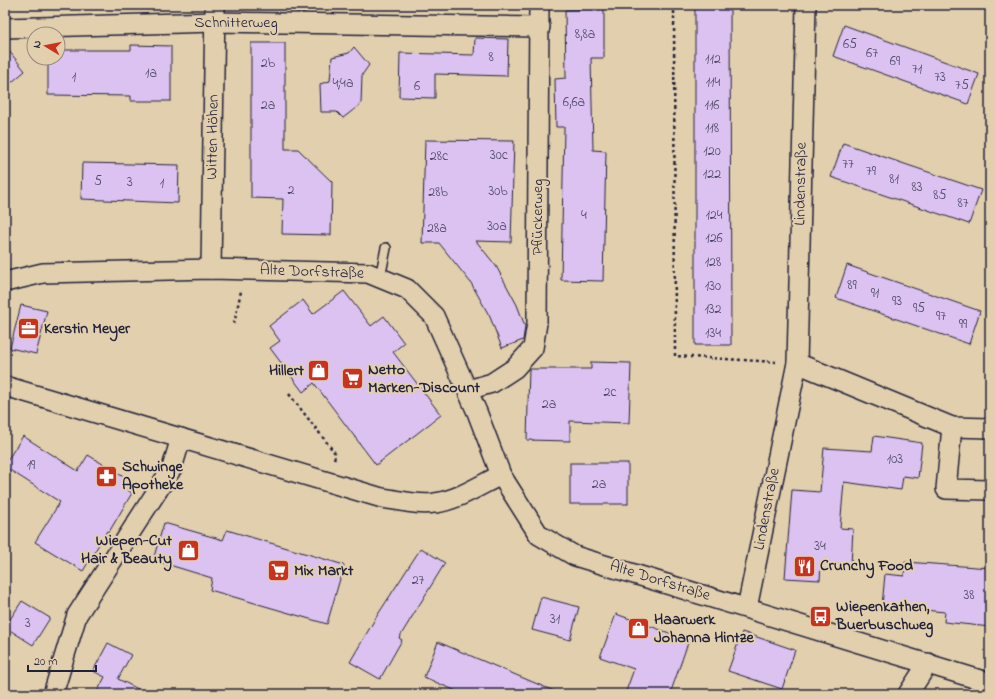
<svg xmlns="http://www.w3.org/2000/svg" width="995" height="699" font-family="'Indie Flower',sans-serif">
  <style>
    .building { fill: #dcc2f1; stroke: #22223b }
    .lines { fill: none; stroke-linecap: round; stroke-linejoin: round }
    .service-casing { stroke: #22223b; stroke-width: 12 }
    .minor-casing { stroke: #22223b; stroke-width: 22 }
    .path { stroke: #22223b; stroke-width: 2.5; stroke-dasharray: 3 3; stroke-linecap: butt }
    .service { stroke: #e2cfad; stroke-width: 9 }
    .minor { stroke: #e2cfad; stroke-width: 19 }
    .labels { text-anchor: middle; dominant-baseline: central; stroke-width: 4; stroke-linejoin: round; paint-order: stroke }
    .number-label { font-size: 14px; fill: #504a68 }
    .street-label { font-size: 16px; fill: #22223b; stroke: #e2cfad }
    .poi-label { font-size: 16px; font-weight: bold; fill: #22223b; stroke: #e2cfad; text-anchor: start }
  </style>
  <rect width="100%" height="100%" fill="#e2cfad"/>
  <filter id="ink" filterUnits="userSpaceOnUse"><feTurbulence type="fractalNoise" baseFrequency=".025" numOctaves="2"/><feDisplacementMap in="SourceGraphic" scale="8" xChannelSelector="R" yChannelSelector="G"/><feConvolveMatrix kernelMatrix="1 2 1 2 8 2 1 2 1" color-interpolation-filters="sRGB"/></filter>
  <g filter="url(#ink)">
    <g class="building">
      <polygon points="695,5 730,5 731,345 695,345"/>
      <polygon points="604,9 604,58 591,58 593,150 606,151 603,281 561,280 564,127 556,127 555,79 566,78 565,10"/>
      <polygon points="844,25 979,74 968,104 833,56"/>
      <polygon points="475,38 508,39 507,76 435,74 435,98 399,97 400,53 474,55"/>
      <polygon points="251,43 285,43 285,149 298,149 332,182 331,235 282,234 283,199 251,198"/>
      <polygon points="131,45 171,46 171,101 131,101 131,96 48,95 48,58 58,58 58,50 131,50"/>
      <polygon points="5,46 25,71 5,88"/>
      <polygon points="354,47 369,65 362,75 361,104 343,118 337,112 321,112 320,84 330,81 332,57 349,53"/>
      <polygon points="425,140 514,141 511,242 476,241 496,266 517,305 525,326 523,340 502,348 490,317 471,283 439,243 422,243"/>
      <polygon points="843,143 981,190 969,224 831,177"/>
      <polygon points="82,163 179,165 178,203 81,199"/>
      <polygon points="847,265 980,311 969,344 836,298"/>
      <polygon points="344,291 371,326 384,316 404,343 393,352 441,415 376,465 314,383 303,392 270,348 280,341 269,326 303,300 313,314"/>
      <polygon points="21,305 47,311 36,354 10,348"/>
      <polygon points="591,362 631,363 629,423 570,421 570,441 527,440 529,369 591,369"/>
      <polygon points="23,436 78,471 88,455 132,482 127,490 132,493 109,532 107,531 83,571 35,542 60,502 5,467 5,464"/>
      <polygon points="874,436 922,443 918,478 903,476 901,490 844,482 840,528 853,529 851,565 821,563 820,580 785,578 792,490 820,492 824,448 872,451"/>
      <rect x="570" y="463" width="58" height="41"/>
      <polygon points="164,523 223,540 227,530 344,565 327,624 210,590 212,578 153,560"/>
      <polygon points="421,548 445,563 399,638 402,640 380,679 350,662 375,619"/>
      <polygon points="905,562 990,568 990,627 944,622 945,612 882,606 885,574 904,576"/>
      <polygon points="541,597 579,607 570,640 532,630"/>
      <polygon points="22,601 50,618 33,645 5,627"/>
      <polygon points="616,614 689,640 670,694 625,694 634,669 600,657"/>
      <polygon points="742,632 795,650 782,689 728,671"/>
      <polygon points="438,642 561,694 463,694 424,677"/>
      <polygon points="108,643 131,655 118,679 148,694 96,694 105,677 93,671"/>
    </g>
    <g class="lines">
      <defs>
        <polyline id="service" points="380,278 386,248"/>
        <g id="minor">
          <polyline points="5,28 215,22 540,27"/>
          <polyline points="211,269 215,5"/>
          <polyline points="5,282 43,273 211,269 368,273 407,289 434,316 477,412 501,475 539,535 575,556 990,683"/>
          <polyline points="797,363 952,427 990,428"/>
          <path d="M5 386 382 498C399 500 418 506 435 503 458 500 480 485 501 475"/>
          <polyline points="468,390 492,383 515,368 533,348 537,323 539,5"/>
          <polyline points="952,427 946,489 990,490"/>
          <polyline points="747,608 797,363 806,5"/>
          <polyline points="53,694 77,615 172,468 181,438"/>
          <polyline points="908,694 928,663"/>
        </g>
      </defs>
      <use href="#service" class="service-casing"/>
      <use href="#minor" class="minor-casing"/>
      <g class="path">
        <polyline points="674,5 675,356 776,362"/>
        <polyline points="234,324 241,291"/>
        <polyline points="289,394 335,453 334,462"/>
      </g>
      <use href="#service" class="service"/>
      <use href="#minor" class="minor"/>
    </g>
  </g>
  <defs>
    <symbol id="office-square" viewBox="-11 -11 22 22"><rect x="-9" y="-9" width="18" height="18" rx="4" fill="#c8321e" stroke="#e2cfad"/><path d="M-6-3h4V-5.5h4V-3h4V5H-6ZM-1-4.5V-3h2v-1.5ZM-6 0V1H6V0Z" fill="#fff"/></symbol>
    <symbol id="shop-square" viewBox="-11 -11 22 22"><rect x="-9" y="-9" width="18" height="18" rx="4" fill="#c8321e" stroke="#e2cfad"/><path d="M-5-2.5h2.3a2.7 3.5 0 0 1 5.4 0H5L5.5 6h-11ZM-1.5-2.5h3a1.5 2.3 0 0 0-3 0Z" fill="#fff"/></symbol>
    <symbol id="supermarket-square" viewBox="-11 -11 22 22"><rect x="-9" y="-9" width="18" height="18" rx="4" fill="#c8321e" stroke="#e2cfad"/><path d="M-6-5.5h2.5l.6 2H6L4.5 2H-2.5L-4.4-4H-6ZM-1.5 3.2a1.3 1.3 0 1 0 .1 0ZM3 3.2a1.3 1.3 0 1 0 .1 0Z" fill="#fff"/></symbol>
    <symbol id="pharmacy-square" viewBox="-11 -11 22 22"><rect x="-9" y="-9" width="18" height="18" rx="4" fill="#c8321e" stroke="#e2cfad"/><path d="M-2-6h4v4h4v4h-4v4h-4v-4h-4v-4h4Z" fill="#fff"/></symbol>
    <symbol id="restaurant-square" viewBox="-11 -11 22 22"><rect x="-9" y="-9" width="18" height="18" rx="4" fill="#c8321e" stroke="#e2cfad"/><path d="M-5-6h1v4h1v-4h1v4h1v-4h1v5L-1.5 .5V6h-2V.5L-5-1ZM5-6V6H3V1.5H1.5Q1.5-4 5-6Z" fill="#fff"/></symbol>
    <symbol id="bus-square" viewBox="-11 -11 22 22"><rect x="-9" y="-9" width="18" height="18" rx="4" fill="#c8321e" stroke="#e2cfad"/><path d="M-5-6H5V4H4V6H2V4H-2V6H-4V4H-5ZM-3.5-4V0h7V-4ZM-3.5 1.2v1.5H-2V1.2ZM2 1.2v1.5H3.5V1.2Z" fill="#fff"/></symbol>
  </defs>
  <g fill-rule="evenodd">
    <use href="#office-square" x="16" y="316" width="25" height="25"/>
    <use href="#shop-square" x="306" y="358" width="25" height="25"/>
    <use href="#supermarket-square" x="340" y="366" width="25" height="25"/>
    <use href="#pharmacy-square" x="94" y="464" width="25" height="25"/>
    <use href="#shop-square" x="176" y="538" width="25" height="25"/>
    <use href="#restaurant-square" x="792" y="554" width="25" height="25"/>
    <use href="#supermarket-square" x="266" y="558" width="25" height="25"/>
    <use href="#bus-square" x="808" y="604" width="25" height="25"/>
    <use href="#shop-square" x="626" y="616" width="25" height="25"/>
  </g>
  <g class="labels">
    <g class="number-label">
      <text x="585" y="34">8,8a</text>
      <text x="850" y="44">65</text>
      <text x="872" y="53">67</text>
      <text x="491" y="57">8</text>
      <text x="713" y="59">112</text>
      <text x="895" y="61">69</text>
      <text x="268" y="63">2b</text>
      <text x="917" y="69">71</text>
      <text x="151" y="73">1a</text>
      <text x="74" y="77">1</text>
      <text x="940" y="77">73</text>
      <text x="713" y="82">114</text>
      <text x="343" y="83">4;4a</text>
      <text x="962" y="85">75</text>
      <text x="417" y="86">6</text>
      <text x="574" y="102">6,6a</text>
      <text x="268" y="105">2a</text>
      <text x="712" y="105">116</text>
      <text x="712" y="128">118</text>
      <text x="712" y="151">120</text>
      <text x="499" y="155">30c</text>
      <text x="439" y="156">28c</text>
      <text x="848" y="164">77</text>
      <text x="871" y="171">79</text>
      <text x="712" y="174">122</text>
      <text x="894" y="179">81</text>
      <text x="98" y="181">5</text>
      <text x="130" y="182">3</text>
      <text x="162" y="183">1</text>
      <text x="917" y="187">83</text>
      <text x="291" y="190">2</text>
      <text x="498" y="191">30b</text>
      <text x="438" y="192">28b</text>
      <text x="940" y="195">85</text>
      <text x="963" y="203">87</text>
      <text x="584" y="215">4</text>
      <text x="714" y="215">124</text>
      <text x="497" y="226">30a</text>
      <text x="437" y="228">28a</text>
      <text x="714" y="238">126</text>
      <text x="713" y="262">128</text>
      <text x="852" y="285">89</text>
      <text x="713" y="286">130</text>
      <text x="875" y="293">91</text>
      <text x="897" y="301">93</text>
      <text x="919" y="308">95</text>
      <text x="713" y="309">132</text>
      <text x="941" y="316">97</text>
      <text x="963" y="324">99</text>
      <text x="713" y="333">134</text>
      <text x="610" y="392">2c</text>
      <text x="549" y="404">2a</text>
      <text x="895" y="459">103</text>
      <text x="31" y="465">19</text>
      <text x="599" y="484">2a</text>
      <text x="820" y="546">34</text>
      <text x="418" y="580">27</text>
      <text x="969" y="595">38</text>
      <text x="555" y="619">31</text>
      <text x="28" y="623">3</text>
    </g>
    <g class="street-label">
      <text x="236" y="23">Schnitterweg</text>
      <text transform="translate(213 137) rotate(-89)">Witten Höhen</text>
      <text transform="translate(801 184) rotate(-89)">Lindenstraße</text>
      <text transform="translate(538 217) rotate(-90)">Pflückerweg</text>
      <text transform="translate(312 272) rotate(2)">Alte Dorfstraße</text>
      <text transform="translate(767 509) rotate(-79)">Lindenstraße</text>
      <text transform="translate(660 581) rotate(17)">Alte Dorfstraße</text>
    </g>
    <g class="poi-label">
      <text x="44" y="329">Kerstin Meyer</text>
      <text x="368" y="370">Netto<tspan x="368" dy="18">Marken-Discount</tspan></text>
      <text x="304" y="371" text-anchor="end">Hillert</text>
      <text x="122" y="467">Schwinge<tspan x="122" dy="18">Apotheke</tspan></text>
      <text x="172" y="541" text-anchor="end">Wiepen-Cut<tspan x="172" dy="18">Hair &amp; Beauty</tspan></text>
      <text x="820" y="566">Crunchy Food</text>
      <text x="294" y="571">Mix Markt</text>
      <text x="836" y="607">Wiepenkathen,<tspan x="836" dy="18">Buerbuschweg</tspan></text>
      <text x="654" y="620">Haarwerk<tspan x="654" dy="18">Johanna Hintze</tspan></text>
    </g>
  </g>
  <rect width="995" height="699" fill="none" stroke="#e2cfad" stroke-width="20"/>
  <rect x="10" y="10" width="975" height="679" fill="none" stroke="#22223b" stroke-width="1.5" filter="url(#ink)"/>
  <g transform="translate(46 46) rotate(280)"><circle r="19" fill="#e2cfad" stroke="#958a7f"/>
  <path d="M0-3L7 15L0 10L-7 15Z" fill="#c8321e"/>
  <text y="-6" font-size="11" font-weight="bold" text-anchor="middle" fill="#22223b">N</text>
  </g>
  <path d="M28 665v6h68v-6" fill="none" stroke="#22223b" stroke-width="2"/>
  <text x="34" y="665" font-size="12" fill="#22223b" stroke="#e2cfad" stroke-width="3" paint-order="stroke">20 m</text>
</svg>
